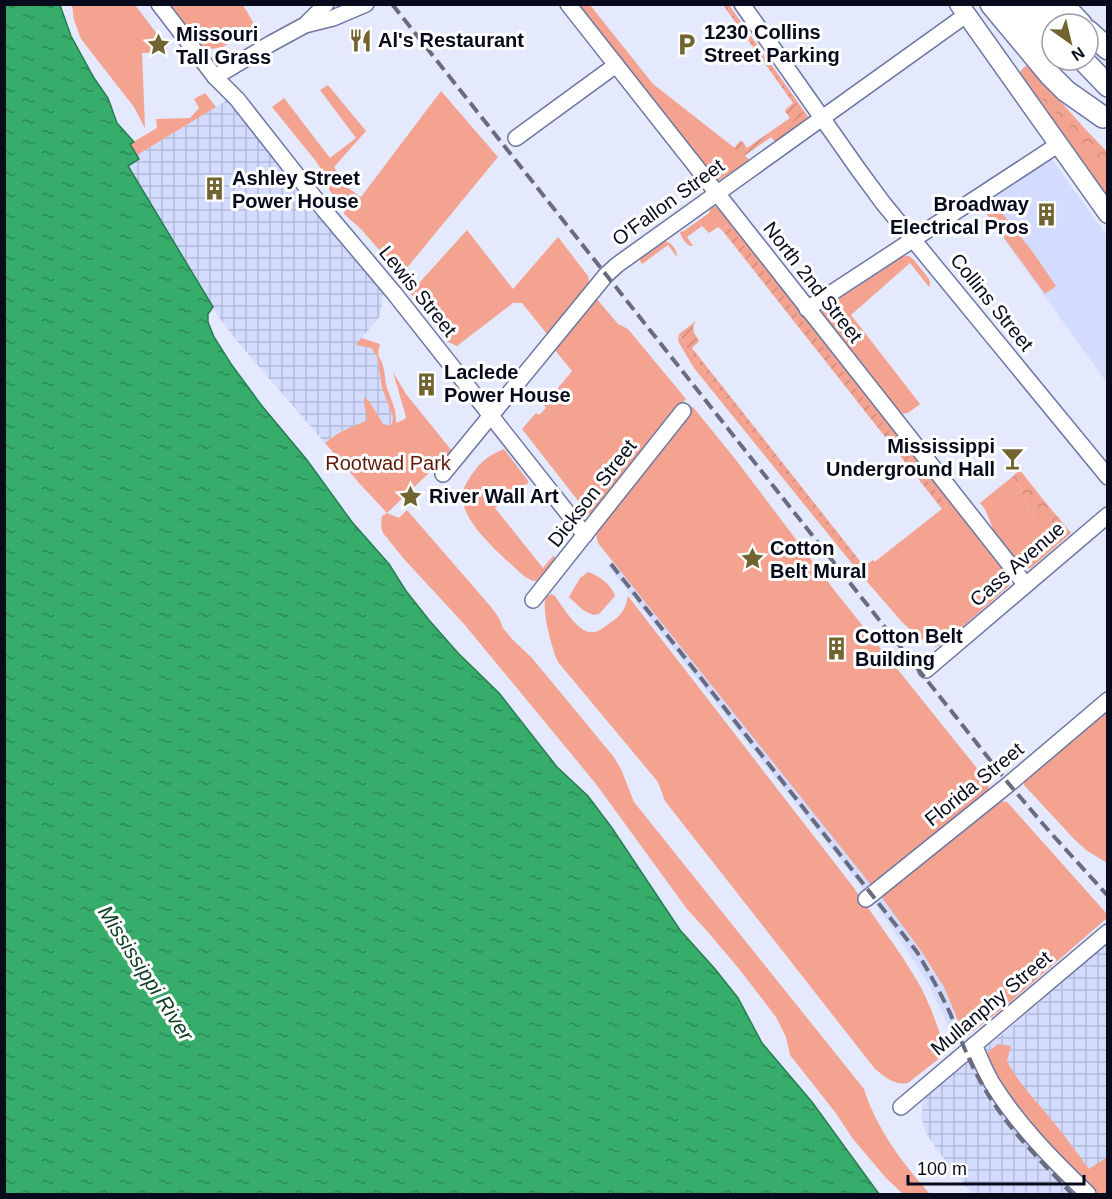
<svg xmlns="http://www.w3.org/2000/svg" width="1112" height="1199" font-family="Helvetica,sans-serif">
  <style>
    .built { fill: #d3dcfe }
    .industrial { fill: url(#industrial-grid) }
    .green { fill: #f3a390 }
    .forest { fill: url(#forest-crowns) }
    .garden { fill: url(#garden-furrows) }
    .water { fill: url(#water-ripples); stroke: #287c52; stroke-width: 1.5 }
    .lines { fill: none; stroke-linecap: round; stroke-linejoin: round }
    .minor-casing { stroke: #6c76a2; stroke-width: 18 }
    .major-casing { stroke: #6c76a2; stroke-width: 21 }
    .highway-casing { stroke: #6c76a2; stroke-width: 24 }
    .minor { stroke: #fff; stroke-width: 15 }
    .major { stroke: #fff; stroke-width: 18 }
    .highway { stroke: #fff; stroke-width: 21 }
    .rail { stroke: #686c7e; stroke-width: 4; stroke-dasharray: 12 6; stroke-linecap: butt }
    .labels { text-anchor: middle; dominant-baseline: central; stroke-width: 6; stroke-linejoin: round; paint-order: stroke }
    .poi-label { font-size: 20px; font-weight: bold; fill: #080b1b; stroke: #fff; text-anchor: start }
    .street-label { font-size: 20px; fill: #080b1b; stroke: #fff }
    .park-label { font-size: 20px; fill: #5e1807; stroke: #fff }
    .water-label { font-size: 21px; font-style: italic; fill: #0c3c21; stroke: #fff }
  </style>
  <defs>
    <pattern id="industrial-grid" width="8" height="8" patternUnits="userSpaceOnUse" patternTransform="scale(1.5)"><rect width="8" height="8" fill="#d3dcfe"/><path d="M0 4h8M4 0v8" fill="none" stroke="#b4bbd9"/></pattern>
    <pattern id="forest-crowns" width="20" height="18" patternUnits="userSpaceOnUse" patternTransform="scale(1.5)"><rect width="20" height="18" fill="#f3a390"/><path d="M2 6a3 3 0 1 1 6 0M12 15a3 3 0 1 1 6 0" fill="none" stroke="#cf8b7c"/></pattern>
    <pattern id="garden-furrows" width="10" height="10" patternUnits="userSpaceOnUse" patternTransform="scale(1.5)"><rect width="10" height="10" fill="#f3a390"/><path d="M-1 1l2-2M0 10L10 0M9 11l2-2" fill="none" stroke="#cf8b7c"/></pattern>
    <pattern id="water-ripples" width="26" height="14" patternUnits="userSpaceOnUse" patternTransform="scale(1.5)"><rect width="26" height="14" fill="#36ad6a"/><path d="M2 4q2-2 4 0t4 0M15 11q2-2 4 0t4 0" fill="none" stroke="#2c8b56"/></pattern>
  </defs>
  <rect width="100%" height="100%" fill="#e4e9fd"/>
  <g class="built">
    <polygon points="1048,160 1052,160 1054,162 1107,236 1107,383 980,206"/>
    <polygon points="613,562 895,914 921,951 944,987 965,1038 956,1046 946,1021 929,985 905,947 879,909 608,566"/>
  </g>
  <g class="industrial">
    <polygon points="229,99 384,291 380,316 356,345 371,348 377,356 382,388 393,417 392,423 390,426 380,430 372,419 342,431 333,436 325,443 237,341 217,315 128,166 139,159 137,155"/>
    <polygon points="1107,944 1107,1194 972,1194 935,1147 925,1131 922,1119 922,1105 927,1095 1011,1027"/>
  </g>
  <g class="green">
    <polygon points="72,5 135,5 167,47 167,51 164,52 142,53 145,128 134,107 81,39 74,20"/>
    <polygon points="168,5 243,5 256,27 221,48 207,49 201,49"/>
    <polygon points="577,5 590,5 653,84 750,160 718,181"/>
    <polygon points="726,5 729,5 809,118 775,142 771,137 803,114"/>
    <polygon points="1028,65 1084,128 1107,152 1107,202 1020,76 1020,72 1024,67"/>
    <polygon points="328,85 366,131 334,167 341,177 338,181 361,197 441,91 498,157 401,275 361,229 344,214 345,209 330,191 323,172 315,160 272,107 284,98 330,158 356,138 320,90"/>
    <polygon points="205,93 216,107 137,155 130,144 157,128 156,119 190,118 199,108 194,99"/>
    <polygon points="994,203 1032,251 1056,286 1045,294 984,210"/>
    <path d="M714 206 720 209 1009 577 1011 581 1009 586 944 643 936 647 918 637 902 622 862 576 694 368 678 341 679 334 688 350 863 571 947 505 727 225 722 230 718 227 709 233 702 226 687 237 693 246C687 247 681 237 680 232L684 231 709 213 711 207Z"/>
    <polygon points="467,230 513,289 558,237 588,276 589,282 586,288 547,334 522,303 513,303 509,306 457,346 448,342 410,293"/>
    <path d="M663 241C671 241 677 249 677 257L668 245 642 264 640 261 641 256Z"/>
    <polygon points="904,256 909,256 914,260 929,279 930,284 929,287 910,263 851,315 920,404 908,413 902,414 824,319 821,312 823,309"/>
    <polygon points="596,298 618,324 628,329 686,399 593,515 590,516 522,429 536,413 539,415 546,408 544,405 572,371 554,349"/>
    <path d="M361 338 380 344C376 359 380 355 383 366 385 372 385 379 386 385 390 398 397 409 396 423L405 419 406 417 393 372 406 394 452 451 387 513 399 518 407 510 491 607 499 618 503 628 512 639 532 658 613 756 621 769 634 802 864 1089C876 1128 903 1164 930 1194H903L886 1178 853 1139 835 1112 790 1055 786 1037 776 1017 740 970 707 931 687 909 596 784 464 624 404 559 383 533 381 526 382 516 387 513 360 484 325 443C337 432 351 427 366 421 368 412 363 406 364 397L369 401 383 424 390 426 392 423 393 417 382 388 377 356 371 348 356 345Z"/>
    <polygon points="693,407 736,460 838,595 988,782 989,790 984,795 871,885 598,543 596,534 651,462 689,408"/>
    <path d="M504 449 529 482 495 508 543 568 554 555 556 563C551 569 544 581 536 581 527 582 513 565 506 560 490 544 458 516 463 491 464 487 467 482 469 479 479 463 487 456 504 449Z"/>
    <path d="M1012 477C1016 482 1020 487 1022 493 1029 507 1033 525 1050 530 1057 533 1061 533 1067 528L1071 533 1031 568 1026 569 1022 567 995 534 985 509 980 503Z"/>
    <path d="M588 572C598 575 612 585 615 596L599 614 593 615 583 610 569 597 580 578Z"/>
    <path d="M551 594 555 596C562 606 578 632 590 632 597 633 602 629 607 625 621 616 625 611 628 596L854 888C876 920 900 951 919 984 931 1006 939 1030 946 1053L908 1083C895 1086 885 1077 875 1069L665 801 658 782 558 662C552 649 541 609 546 597Z"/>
    <polygon points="1107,708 1107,863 1086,850 1075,840 1024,785 1024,780"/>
    <polygon points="1000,801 1007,802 1107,914 1107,918 1008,1004 965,1038 944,987 921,951 880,895 990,806"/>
    <path d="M998 1044 1011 1046 1007 1061C1019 1085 1039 1103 1055 1124 1067 1139 1078 1154 1089 1169L1107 1157V1194H1097L1047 1145 994 1077 986 1054Z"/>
  </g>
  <g class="forest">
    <path d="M1028 65 1084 128 1107 152V175C1091 155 1077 135 1060 116 1047 101 1027 89 1025 68Z"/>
    <path d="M1020 470 1041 497 1067 528C1061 533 1057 533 1050 530 1033 525 1029 507 1022 493 1020 487 1016 482 1012 477Z"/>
  </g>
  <g class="garden">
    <polygon points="723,5 726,5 804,114 744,156 734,148 740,141 742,141 747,148 790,118 785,111 786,109 793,103"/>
    <polygon points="728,225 947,505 942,509 722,230"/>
    <path d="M696 321C690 329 695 334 699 341L692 348 864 566 873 560 875 562 863 572 688 350 679 334Z"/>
  </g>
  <polygon class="water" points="60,5 71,36 94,78 108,98 117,123 134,142 130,144 139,159 128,166 213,307 208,314 208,322 214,337 231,364 262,406 307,460 352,522 389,564 406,591 429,620 458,653 499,693 557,767 588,796 612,828 680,930 715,969 738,998 762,1043 812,1102 879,1194 5,1194 4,5"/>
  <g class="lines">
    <defs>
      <g id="minor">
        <polyline points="159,4 215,77 237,99 325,211 394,293 585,535"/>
        <polyline points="568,4 1025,584"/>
        <polyline points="742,4 858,169 883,203 1108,477"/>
        <polyline points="307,23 326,4"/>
        <polyline points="215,77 270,44 305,25 333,18 366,4"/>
        <polyline points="516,138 616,65"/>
        <polyline points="807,309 1059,144"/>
        <polyline points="443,474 606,275 617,265 966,15"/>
        <polyline points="533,600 683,411"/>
        <polyline points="926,670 1108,515"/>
        <polyline points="866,899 1009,784 1108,700"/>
        <path d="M974 1045C980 1058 985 1071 992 1083 1018 1125 1053 1160 1088 1194"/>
        <polyline points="901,1107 1108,932"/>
      </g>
      <polyline id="major" points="959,4 1108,214"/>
      <g id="highway">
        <polyline points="991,4 1050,75 1066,91 1103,117"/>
        <polyline points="1015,4 1052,55"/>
        <polyline points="1038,4 1052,24"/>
        <polyline points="1062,4 1081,24"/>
        <polyline points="1088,31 1108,49"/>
        <polyline points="1083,60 1108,86"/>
      </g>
    </defs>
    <use href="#minor" class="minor-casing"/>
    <use href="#major" class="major-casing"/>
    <use href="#highway" class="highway-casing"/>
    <use href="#minor" class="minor"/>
    <use href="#major" class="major"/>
    <use href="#highway" class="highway"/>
    <g class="rail">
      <polyline points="392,4 1009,784 1049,831 1108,896"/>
      <path d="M611 564 917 952C929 972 940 992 950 1013 960 1037 969 1062 982 1084 1005 1126 1040 1160 1072 1194"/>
    </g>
  </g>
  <defs>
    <symbol id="restaurant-bare" viewBox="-9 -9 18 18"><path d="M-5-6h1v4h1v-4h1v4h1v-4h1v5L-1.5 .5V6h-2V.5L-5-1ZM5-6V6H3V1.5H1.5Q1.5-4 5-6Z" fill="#726431" stroke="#fff" stroke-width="2.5" paint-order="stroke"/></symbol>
    <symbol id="parking-bare" viewBox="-9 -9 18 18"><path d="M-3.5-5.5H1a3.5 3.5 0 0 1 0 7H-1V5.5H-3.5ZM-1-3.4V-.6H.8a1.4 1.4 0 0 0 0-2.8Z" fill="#726431" stroke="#fff" stroke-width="2.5" paint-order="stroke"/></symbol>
    <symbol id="sight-bare" viewBox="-9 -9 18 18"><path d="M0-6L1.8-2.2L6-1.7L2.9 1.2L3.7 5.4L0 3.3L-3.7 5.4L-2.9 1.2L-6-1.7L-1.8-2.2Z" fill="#726431" stroke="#fff" stroke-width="2.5" paint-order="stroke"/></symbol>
    <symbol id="building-bare" viewBox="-9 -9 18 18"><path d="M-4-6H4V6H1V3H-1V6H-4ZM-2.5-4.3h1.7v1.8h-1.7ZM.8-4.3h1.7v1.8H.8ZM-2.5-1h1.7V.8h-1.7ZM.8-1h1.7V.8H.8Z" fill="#726431" stroke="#fff" stroke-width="2.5" paint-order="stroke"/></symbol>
    <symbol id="bar-bare" viewBox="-9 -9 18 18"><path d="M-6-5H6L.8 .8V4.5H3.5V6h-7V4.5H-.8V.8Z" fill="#726431" stroke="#fff" stroke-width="2.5" paint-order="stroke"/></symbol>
  </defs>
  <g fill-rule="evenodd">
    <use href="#restaurant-bare" x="344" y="24" width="33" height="33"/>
    <use href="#parking-bare" x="670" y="28" width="33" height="33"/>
    <use href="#sight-bare" x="142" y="28" width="33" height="33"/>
    <use href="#building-bare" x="198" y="172" width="33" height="33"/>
    <use href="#building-bare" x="1030" y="198" width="33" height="33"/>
    <use href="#building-bare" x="410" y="368" width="33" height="33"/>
    <use href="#bar-bare" x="996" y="442" width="33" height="33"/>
    <use href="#sight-bare" x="394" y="480" width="33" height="33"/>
    <use href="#sight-bare" x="736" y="542" width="33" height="33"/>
    <use href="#building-bare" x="820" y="632" width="33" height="33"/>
  </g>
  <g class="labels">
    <g class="poi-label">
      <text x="704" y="32">1230 Collins<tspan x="704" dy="23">Street Parking</tspan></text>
      <text x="176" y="34">Missouri<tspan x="176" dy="23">Tall Grass</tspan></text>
      <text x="378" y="40">Al's Restaurant</text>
      <text x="232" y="178">Ashley Street<tspan x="232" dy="23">Power House</tspan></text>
      <text x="1029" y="204" text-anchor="end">Broadway<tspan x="1029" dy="23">Electrical Pros</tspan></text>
      <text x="444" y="372">Laclede<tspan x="444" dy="23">Power House</tspan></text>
      <text x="995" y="446" text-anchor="end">Mississippi<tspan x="995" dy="23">Underground Hall</tspan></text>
      <text x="429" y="496">River Wall Art</text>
      <text x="770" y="548">Cotton<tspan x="770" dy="23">Belt Mural</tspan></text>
      <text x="855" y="636">Cotton Belt<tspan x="855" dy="23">Building</tspan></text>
    </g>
    <g class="street-label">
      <text transform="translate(668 202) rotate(-36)">O'Fallon Street</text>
      <text transform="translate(813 282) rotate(52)">North 2nd Street</text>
      <text transform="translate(418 291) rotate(51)">Lewis Street</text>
      <text transform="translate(992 302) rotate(51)">Collins Street</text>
      <text transform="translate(592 493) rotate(-52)">Dickson Street</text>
      <text transform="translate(1017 564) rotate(-41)">Cass Avenue</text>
      <text transform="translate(974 784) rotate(-39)">Florida Street</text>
      <text transform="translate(991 1003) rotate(-40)">Mullanphy Street</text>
    </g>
    <g class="park-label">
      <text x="388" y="463">Rootwad Park</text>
    </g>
    <g class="water-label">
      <text transform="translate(146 973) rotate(57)">Mississippi River</text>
    </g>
  </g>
  <rect width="1112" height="1199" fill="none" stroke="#080b1b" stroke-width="12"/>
  <g transform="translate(1070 42) rotate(146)"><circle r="28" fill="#ffffff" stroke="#9c9da4" stroke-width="1.5"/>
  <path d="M0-4.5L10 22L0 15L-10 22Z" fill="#726431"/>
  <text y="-9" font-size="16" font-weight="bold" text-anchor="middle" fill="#080b1b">N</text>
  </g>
  <path d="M908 1175v9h176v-9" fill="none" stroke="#080b1b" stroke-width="3"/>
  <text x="917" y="1175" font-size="18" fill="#080b1b" stroke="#ffffff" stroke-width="4.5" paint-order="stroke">100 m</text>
</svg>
